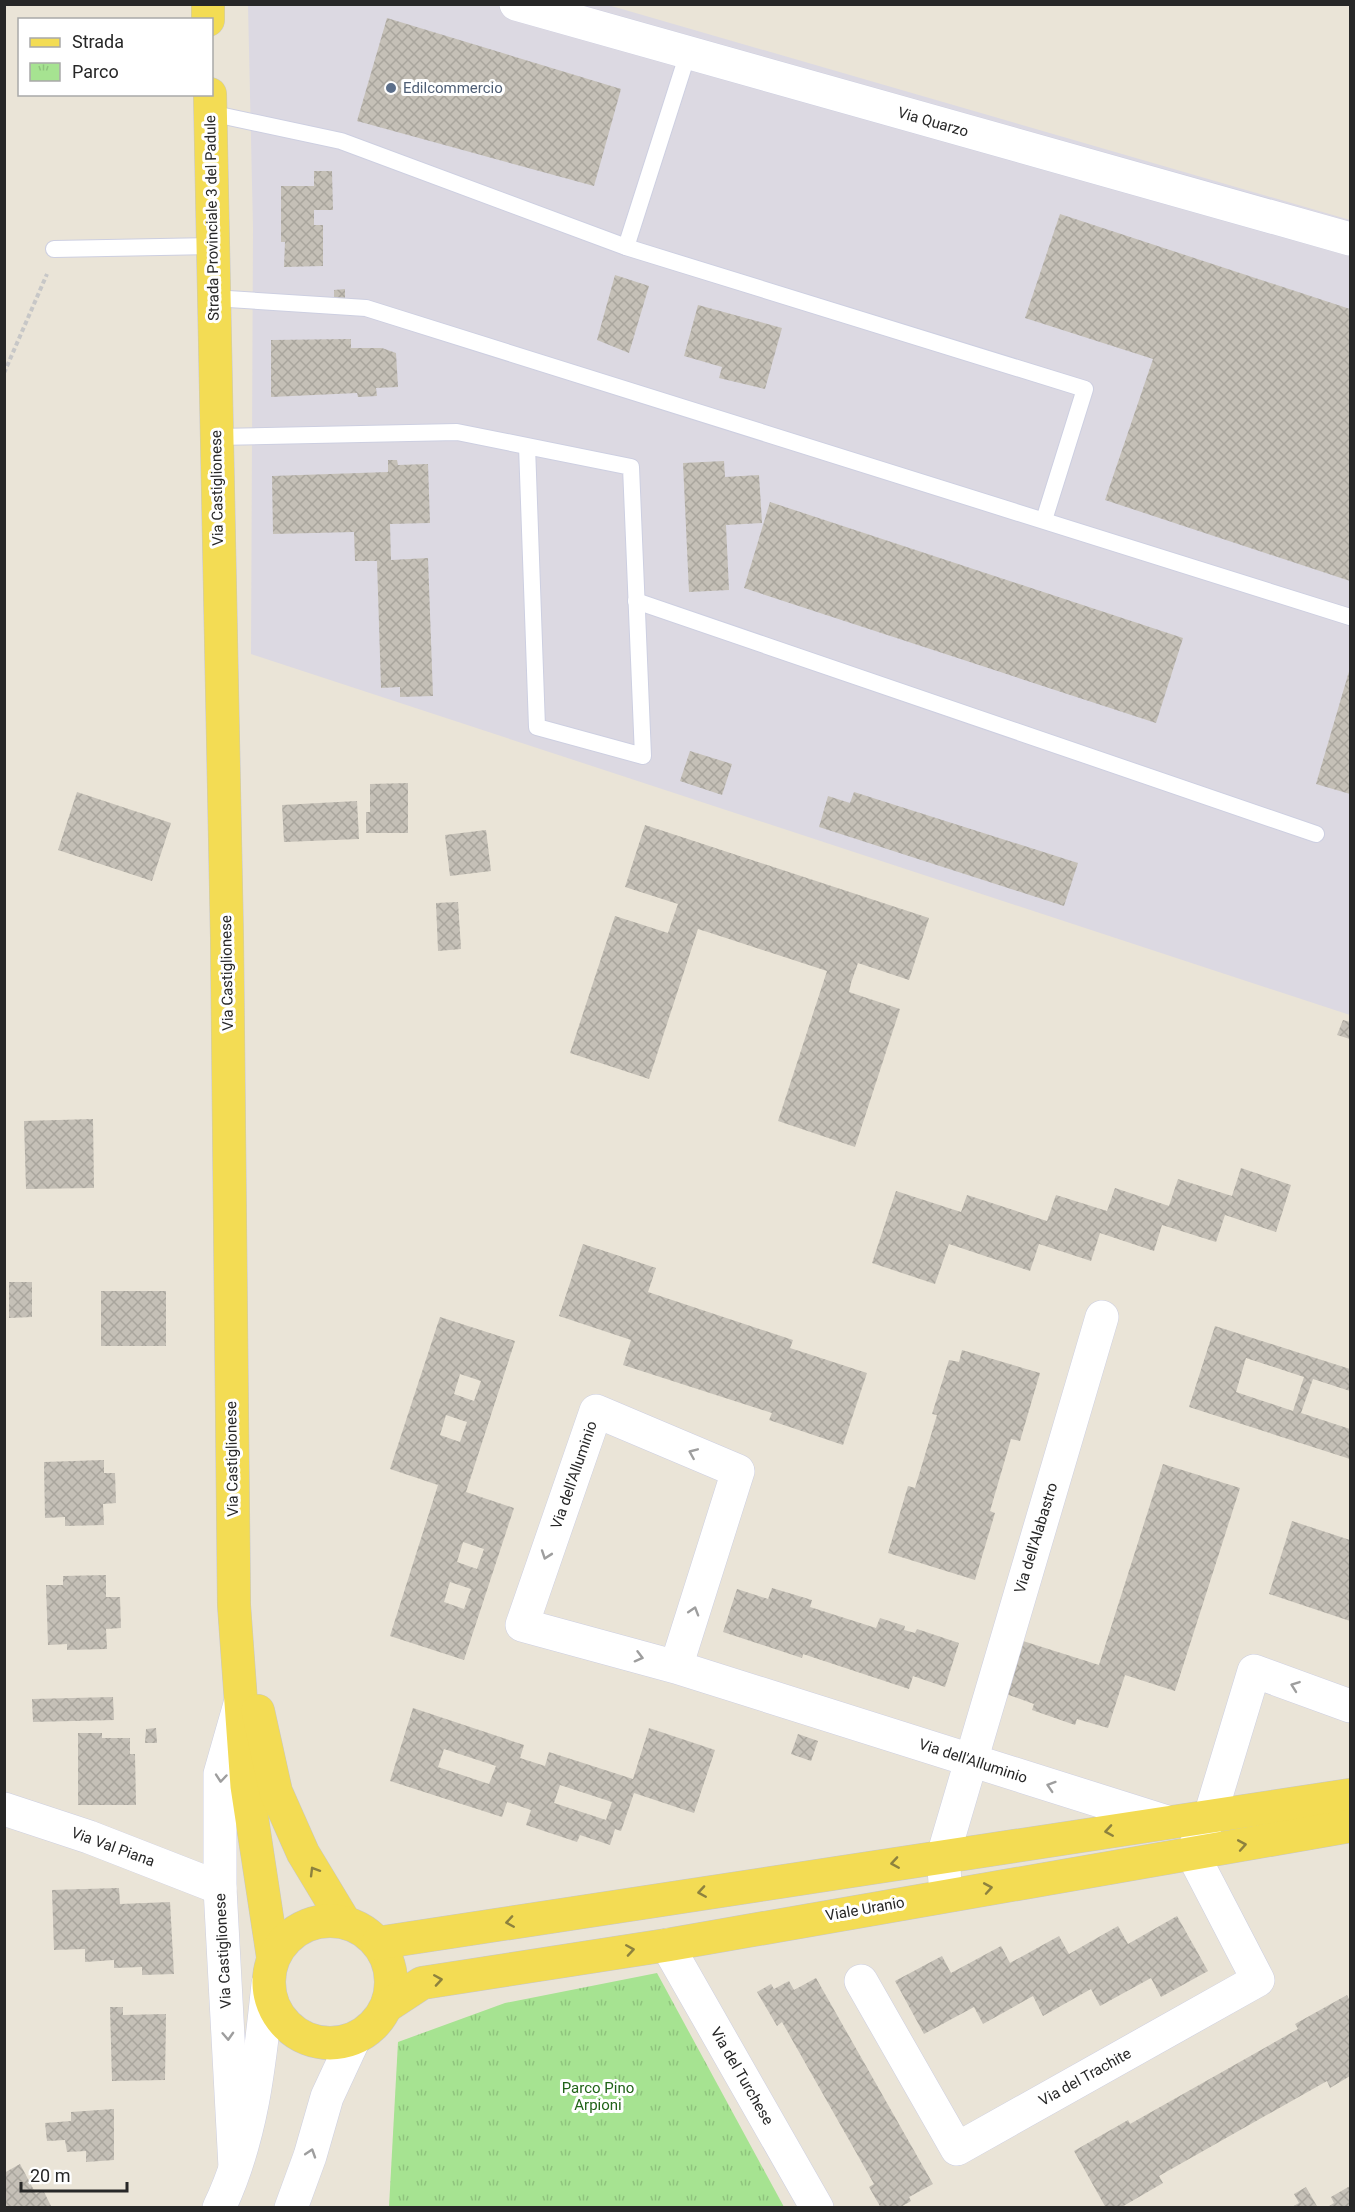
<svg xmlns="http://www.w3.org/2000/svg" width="1355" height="2212" font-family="Roboto,sans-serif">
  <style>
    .industrial { fill: #dcd9e2 }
    .park { fill: url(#park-tufts) }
    .building { fill: url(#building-cross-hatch); fill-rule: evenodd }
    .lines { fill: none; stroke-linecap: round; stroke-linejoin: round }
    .service-casing { stroke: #cdcfe1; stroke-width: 18 }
    .minor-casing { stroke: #cdcfe1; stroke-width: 34 }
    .secondary-casing { stroke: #cdcfe1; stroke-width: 34 }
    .primary-casing { stroke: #c7c7c7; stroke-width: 34 }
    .path { stroke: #c7c7c7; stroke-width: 4; stroke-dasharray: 4.5 3; stroke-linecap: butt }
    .service { stroke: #fff; stroke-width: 16 }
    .minor { stroke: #fff; stroke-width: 33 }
    .secondary { stroke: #fff; stroke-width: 33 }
    .primary { stroke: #f3dc54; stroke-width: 33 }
    .oneway { stroke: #9e9e9e }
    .oneway2 { stroke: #8d823e }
    .service-dot { fill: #5c6f8a; stroke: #fff; stroke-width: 2 }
    .labels { text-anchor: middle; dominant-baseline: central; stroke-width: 6; stroke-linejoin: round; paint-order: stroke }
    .service-label { font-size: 15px; fill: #4e5e75; stroke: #fff; text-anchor: start }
    .street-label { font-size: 15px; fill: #272727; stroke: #fff }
    .park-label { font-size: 15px; fill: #206317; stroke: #fff }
  </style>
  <defs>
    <pattern id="park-tufts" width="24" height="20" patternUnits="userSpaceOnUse" patternTransform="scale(1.5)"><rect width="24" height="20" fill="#a6e391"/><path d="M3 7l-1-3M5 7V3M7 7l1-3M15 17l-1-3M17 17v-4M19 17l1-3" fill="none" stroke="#8fc37d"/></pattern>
    <pattern id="building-cross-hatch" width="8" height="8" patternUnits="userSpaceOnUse" patternTransform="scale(1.5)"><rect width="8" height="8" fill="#c5c0b7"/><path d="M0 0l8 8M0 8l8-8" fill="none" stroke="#a9a59d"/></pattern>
  </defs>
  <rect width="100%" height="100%" fill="#eae4d7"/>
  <polygon class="industrial" points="248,5 608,5 1350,220 1350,1015 251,654 253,228"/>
  <polygon class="park" points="657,1973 784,2207 389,2207 398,2042 505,2003"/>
  <g class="building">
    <polygon points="387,18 621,89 594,186 357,121"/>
    <polygon points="314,171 332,171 333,210 314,210 314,225 323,225 323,266 284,267 285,242 281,242 281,186 314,186"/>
    <polygon points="1060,214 1350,309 1350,581 1105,500 1153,359 1025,318"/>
    <polygon points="615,275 649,286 629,353 597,340"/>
    <polygon points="345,289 345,301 334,301 334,290"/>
    <polygon points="698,305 782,328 765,389 719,378 722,367 684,356"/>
    <polygon points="351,339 351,348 382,348 396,353 398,387 376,388 377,396 358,397 357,393 271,397 271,340"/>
    <polygon points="388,460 397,460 398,465 428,464 430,523 390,524 391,560 428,558 433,696 400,697 400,687 381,688 377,561 355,561 354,532 273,534 272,476 388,472"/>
    <polygon points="724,461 725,477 759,475 762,523 726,525 729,590 689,592 683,463"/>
    <polygon points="770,502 1183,638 1156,723 744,588"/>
    <polygon points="1350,668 1350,794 1316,784"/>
    <polygon points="690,751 732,764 722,795 680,781"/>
    <polygon points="408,783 408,833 366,833 366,812 370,812 370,784"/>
    <polygon points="77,792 171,823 152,881 58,850"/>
    <polygon points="854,792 1078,863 1064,906 819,827 828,796 850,803"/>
    <polygon points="357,801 359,839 284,842 282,805"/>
    <polygon points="645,825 929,918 909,980 858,963 851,983 849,992 900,1009 855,1147 778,1121 827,971 726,938 698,929 649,1079 570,1053 615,916 668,933 671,924 678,904 625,887"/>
    <polygon points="486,830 491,871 450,876 445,835"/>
    <polygon points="458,902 461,949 438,951 436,903"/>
    <polygon points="1343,1020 1350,1022 1350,1039 1337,1035"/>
    <polygon points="93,1119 94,1188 26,1189 24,1121"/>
    <polygon points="1241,1168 1291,1185 1276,1232 1225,1215 1216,1242 1162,1225 1154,1251 1100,1233 1091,1261 1039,1244 1030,1271 949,1244 935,1284 872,1263 896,1191 961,1212 967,1195 1047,1221 1056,1195 1107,1211 1115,1188 1169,1206 1178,1179 1232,1196"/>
    <polygon points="583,1244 656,1268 648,1292 793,1340 790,1348 867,1373 843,1445 769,1420 772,1413 623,1365 631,1340 559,1316"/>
    <polygon points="9,1282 32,1282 32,1317 9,1318"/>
    <rect x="101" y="1291" width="65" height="55"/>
    <path d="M440 1317 515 1341 466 1492 514 1508 464 1660 390 1636 438 1485 390 1469ZM460 1374 481 1381 474 1401 454 1394ZM446 1415 467 1422 460 1442 440 1435ZM463 1542 484 1549 477 1569 457 1562ZM450 1582 471 1589 464 1609 444 1602Z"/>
    <path d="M1215 1326 1350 1369V1391L1313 1379 1301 1413 1350 1429V1459L1189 1407ZM1246 1358 1304 1377 1293 1411 1236 1392Z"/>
    <polygon points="962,1350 1040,1373 1020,1441 1011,1439 990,1511 995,1513 975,1580 888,1553 908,1486 915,1488 937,1415 932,1414 949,1360 959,1362"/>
    <polygon points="104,1460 104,1473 115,1473 116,1503 103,1504 104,1525 65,1526 65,1517 45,1518 44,1462"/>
    <polygon points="1163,1464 1240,1488 1175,1691 1125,1675 1108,1728 1077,1719 1075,1725 1032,1710 1034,1704 1006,1694 1023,1641 1099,1665"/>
    <polygon points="1292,1521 1350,1540 1350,1621 1269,1594"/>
    <polygon points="106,1575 106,1597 120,1597 121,1628 106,1629 107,1649 67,1650 67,1644 48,1645 46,1585 63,1585 63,1576"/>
    <polygon points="772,1588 812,1600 810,1607 876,1628 880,1618 905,1626 904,1630 915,1633 917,1629 959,1643 945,1687 913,1676 909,1689 803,1654 802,1658 723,1632 737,1589 768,1599"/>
    <polygon points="113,1697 114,1720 33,1722 32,1699"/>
    <path d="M413 1708 524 1745 520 1758 545 1766 549 1752 633 1779 649 1728 715 1750 694 1813 634 1793 621 1831 615 1829 610 1845 580 1835 577 1842 526 1825 531 1810 507 1802 502 1817 390 1781ZM444 1749 496 1766 489 1784 438 1767ZM560 1785 612 1802 606 1820 554 1803Z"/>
    <polygon points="156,1728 157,1743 145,1743 146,1729"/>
    <polygon points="78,1733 102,1733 102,1738 130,1738 130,1754 135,1754 136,1805 78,1805"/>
    <polygon points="798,1734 818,1741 811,1761 791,1754"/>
    <polygon points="119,1888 120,1904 170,1902 174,1974 142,1975 142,1967 114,1968 114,1960 85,1962 85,1949 54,1950 52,1890"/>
    <polygon points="1177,1916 1208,1971 1161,1997 1151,1978 1100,2006 1091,1989 1043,2016 1033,1996 983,2024 974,2007 924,2034 895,1981 942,1956 951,1973 1001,1946 1010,1963 1059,1936 1069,1954 1118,1926 1128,1944"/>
    <polygon points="816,1978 933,2184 909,2197 911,2201 899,2208 881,2208 869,2187 874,2184 782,2022 777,2026 757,1992 771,1984 774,1989 789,1981 794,1990"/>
    <polygon points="1347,1995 1350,2001 1350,2076 1330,2088 1327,2081 1159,2176 1163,2183 1120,2208 1106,2208 1074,2151 1128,2120 1130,2124 1298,2029 1295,2024"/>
    <polygon points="110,2007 123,2007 123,2015 166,2014 165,2080 112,2081"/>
    <polygon points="114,2109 114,2160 86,2162 86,2151 67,2152 65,2140 47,2141 45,2123 71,2121 71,2112"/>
    <polygon points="20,2164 36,2194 43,2190 52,2208 4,2208 4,2173"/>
    <polygon points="1350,2186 1350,2208 1326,2208 1334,2203 1331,2197"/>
    <polygon points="1306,2187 1318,2208 1290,2208 1299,2203 1294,2194"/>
  </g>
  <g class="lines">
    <defs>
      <g id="service">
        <polyline points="210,113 341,141 626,247 1085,389 1044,520"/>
        <polyline points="626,247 688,53"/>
        <polyline points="54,249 213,246"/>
        <polyline points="213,298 366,308 1350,617"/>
        <polyline points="216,437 457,432 631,467 643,756 537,727 527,446"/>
        <polyline points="636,601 1316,834"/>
      </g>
      <g id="minor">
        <polyline points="516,4 1350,239"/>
        <polyline points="676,1667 738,1471 596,1411 522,1625 676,1667 1167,1822"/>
        <polyline points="4,1809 89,1837 220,1888"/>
        <polyline points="946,1895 943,1856 1102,1317"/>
        <polyline points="667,1945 817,2208"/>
        <polyline points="861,1981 957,2149 1258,1980 1192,1853 1210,1816 1254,1671 1350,1706"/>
      </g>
      <g id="secondary">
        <polyline points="235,2167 220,1888 220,1774 240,1704"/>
        <path d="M219 2208C253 2137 260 2060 268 1984"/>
        <polyline points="291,2208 310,2156 327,2097 354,2039"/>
      </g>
      <g id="primary">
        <polyline points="208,4 208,20"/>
        <polyline points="210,94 227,938 234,1605 247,1786 273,1957"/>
        <polyline points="258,1711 276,1792 303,1853 344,1921"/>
        <circle cx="330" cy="1982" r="61"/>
        <polyline points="378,1943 1350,1795"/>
        <polyline points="387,2006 422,1983 667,1945 1350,1826"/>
      </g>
    </defs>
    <use href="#service" class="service-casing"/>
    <use href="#minor" class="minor-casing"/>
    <use href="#secondary" class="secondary-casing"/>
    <use href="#primary" class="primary-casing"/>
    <polyline class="path" points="4,373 47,274"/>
    <use href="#service" class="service"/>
    <use href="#minor" class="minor"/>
    <use href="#secondary" class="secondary"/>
    <use href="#primary" class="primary"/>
  </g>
  <defs><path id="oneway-chevron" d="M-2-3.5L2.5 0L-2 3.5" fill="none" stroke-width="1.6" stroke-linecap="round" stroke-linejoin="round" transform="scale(1.5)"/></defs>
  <g class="oneway">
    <use href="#oneway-chevron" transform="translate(693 1453) rotate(-157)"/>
    <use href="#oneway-chevron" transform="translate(546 1555) rotate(109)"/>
    <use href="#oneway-chevron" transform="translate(694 1611) rotate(-73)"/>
    <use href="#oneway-chevron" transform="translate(639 1657) rotate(15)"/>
    <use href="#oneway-chevron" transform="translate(1295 1686) rotate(-160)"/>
    <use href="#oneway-chevron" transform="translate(221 1778) rotate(95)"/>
    <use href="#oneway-chevron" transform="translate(1051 1786) rotate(-162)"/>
    <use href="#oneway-chevron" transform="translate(228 2036) rotate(87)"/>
    <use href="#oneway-chevron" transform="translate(311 2153) rotate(-72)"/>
  </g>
  <g class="oneway2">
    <use href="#oneway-chevron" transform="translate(1109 1831) rotate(171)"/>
    <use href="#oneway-chevron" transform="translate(1242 1845) rotate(-10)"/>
    <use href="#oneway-chevron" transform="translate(895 1863) rotate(171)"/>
    <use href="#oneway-chevron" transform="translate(314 1871) rotate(-121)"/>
    <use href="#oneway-chevron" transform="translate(988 1888) rotate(-10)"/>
    <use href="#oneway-chevron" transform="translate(702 1892) rotate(171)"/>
    <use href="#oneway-chevron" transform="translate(510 1922) rotate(171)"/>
    <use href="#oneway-chevron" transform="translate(630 1950) rotate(-9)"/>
    <use href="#oneway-chevron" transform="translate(438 1980) rotate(-9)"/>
  </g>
  <circle class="service-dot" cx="391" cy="88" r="6"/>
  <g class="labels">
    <g class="service-label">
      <text x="403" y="88">Edilcommercio</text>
    </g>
    <g class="street-label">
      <text transform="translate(933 122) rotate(16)">Via Quarzo</text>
      <text transform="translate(212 218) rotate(-91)">Strada Provinciale 3 del Padule</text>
      <text transform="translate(217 488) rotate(-91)">Via Castiglionese</text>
      <text transform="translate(227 973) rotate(-91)">Via Castiglionese</text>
      <text transform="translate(232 1459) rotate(-91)">Via Castiglionese</text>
      <text transform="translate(574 1475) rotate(-71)">Via dell'Alluminio</text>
      <text transform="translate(1036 1538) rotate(-73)">Via dell'Alabastro</text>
      <text transform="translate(973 1761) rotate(18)">Via dell'Alluminio</text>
      <text transform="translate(113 1847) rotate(20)">Via Val Piana</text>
      <text transform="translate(865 1909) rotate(-10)">Viale Uranio</text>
      <text transform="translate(223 1951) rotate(-93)">Via Castiglionese</text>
      <text transform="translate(742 2076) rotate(60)">Via del Turchese</text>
      <text transform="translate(1085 2077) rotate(-29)">Via del Trachite</text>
    </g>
    <g class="park-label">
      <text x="598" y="2088">Parco Pino<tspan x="598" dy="17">Arpioni</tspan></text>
    </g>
  </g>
  <rect width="1355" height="2212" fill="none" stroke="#272727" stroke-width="12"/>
  <rect x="18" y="18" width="195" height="78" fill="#ffffff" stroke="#a9a9a9" stroke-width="1.5"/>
  <rect x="30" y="38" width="30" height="9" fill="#f3dc54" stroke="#a9a9a9" stroke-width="1.5"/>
  <text x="72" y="48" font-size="18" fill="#272727">Strada</text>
  <rect x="30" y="63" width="30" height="18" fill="url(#park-tufts)" stroke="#a9a9a9" stroke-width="1.5"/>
  <text x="72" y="78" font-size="18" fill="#272727">Parco</text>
  <path d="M21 2182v9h106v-9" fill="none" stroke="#272727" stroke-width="3"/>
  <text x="30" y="2182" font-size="18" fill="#272727" stroke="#ffffff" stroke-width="4.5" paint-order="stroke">20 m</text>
</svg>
